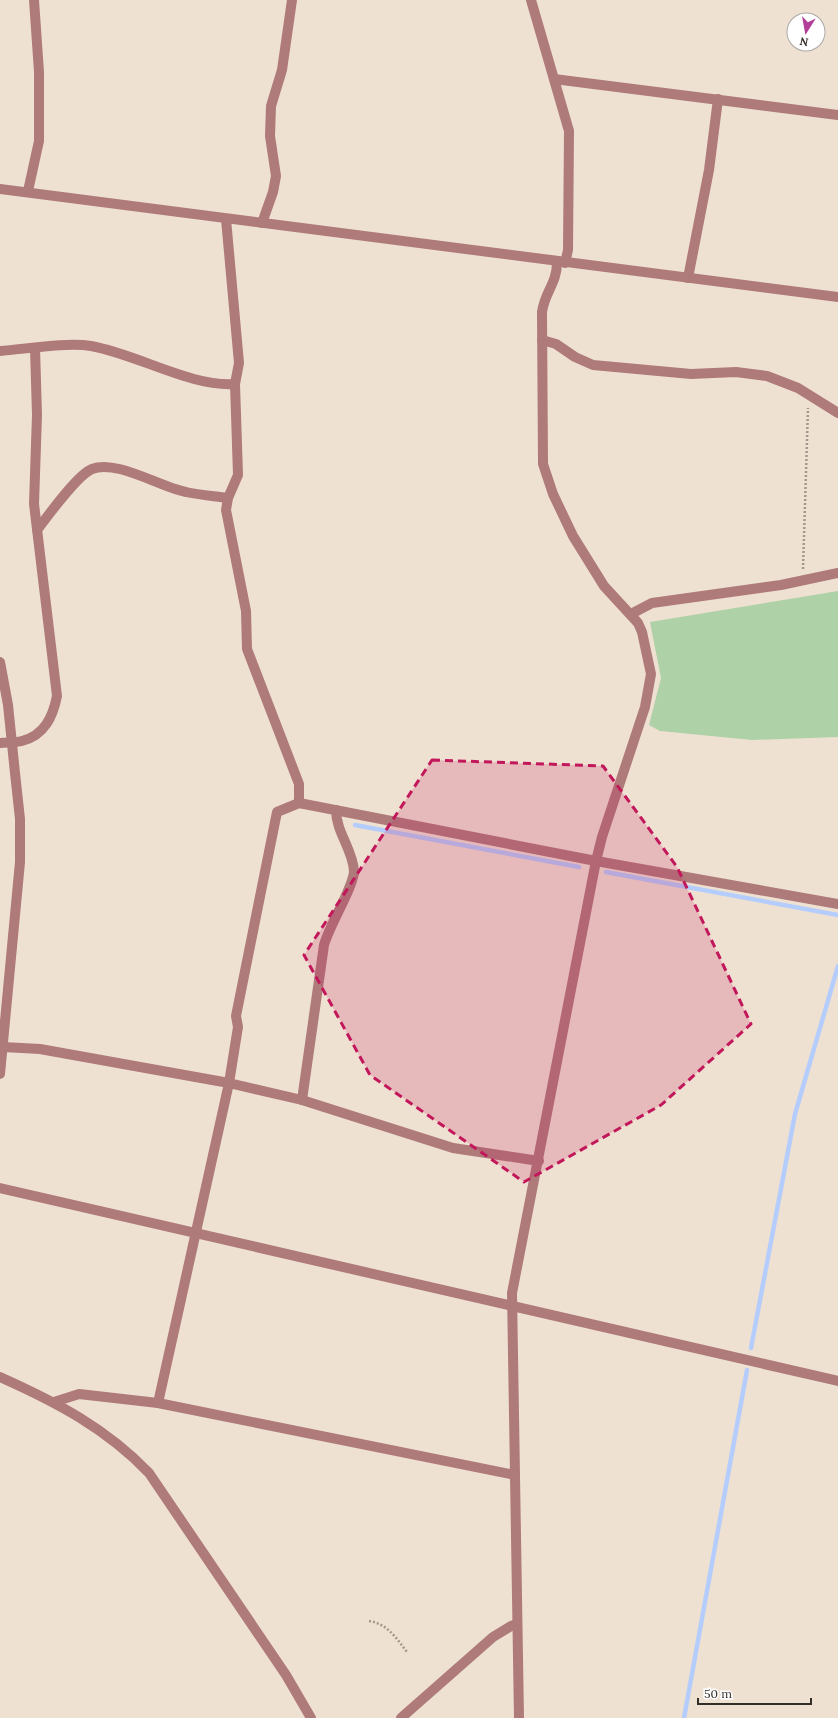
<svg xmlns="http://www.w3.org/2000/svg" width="838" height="1718" font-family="Lora,serif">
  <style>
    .green { fill: #aed1a7 }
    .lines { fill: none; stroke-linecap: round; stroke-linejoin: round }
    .stream { stroke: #b5cdfc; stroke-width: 4.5 }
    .path { stroke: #a2978c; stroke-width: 2.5; stroke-dasharray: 2 2; stroke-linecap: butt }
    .minor { stroke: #af7a7a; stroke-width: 10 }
    .marked { fill: #c2185b; fill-opacity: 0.2; stroke: #c2185b; stroke-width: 3; stroke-dasharray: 8 5; stroke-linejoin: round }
  </style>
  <rect width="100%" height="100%" fill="#efe1d2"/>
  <polygon class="green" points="838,591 838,737 752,740 660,731 649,725 661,678 650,622"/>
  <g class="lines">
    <g class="stream">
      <polyline points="355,825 579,867"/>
      <polyline points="606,872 838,915"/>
      <polyline points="751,1348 795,1114 838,966"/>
      <polyline points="684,1718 747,1370"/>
    </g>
    <g class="path">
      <polyline points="803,569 808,408"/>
      <path d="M369 1621C388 1624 396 1638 407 1652"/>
    </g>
    <g class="minor">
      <polyline points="531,0 569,131 568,250 565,263"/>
      <polyline points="554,79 838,115"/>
      <polyline points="0,189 838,297"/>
      <polyline points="28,191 39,141 39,72 34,0"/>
      <polyline points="226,219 239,363 235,384 238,475 228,498 226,510 246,611 247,649 299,784 299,803"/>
      <polyline points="262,223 273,192 276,176 270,136 271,106 282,70 292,0"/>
      <polyline points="688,278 709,170 718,99"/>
      <polyline points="542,340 556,344 575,357 593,365 691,374 736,372 767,376 798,388 838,413"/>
      <path d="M0 351C26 349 67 342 91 346 137 354 190 387 235 384"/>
      <path d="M37 530C48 516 77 475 92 469 116 459 160 487 186 492 199 495 214 496 228 498"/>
      <polyline points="631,614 652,603 781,585 838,573"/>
      <polyline points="0,662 8,705 15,773 20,819 20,862 0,1074"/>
      <path d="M0 743C7 742 15 743 22 741 45 735 53 716 57 696L34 504 37 415 35 348"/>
      <polyline points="3,1047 40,1049 229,1083 302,1100 453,1148 539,1161"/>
      <path d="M302 1100 324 945C329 926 354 886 354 871 353 850 336 832 336 810"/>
      <polyline points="0,1188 838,1381"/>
      <path d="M0 1377C56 1402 106 1428 149 1473L286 1675 311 1718"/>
      <polyline points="54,1402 79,1394 158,1403 515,1475"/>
      <polyline points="158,1403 229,1083 238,1027 236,1016 277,812 299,803 596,861 838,904"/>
      <polyline points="401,1718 493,1637 511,1626 517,1624"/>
      <path d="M519 1718 512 1293 596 861 602 837 645 707 651 674 642 632 638 623 604 586 573 536 553 494 543 464 542 312C545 291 557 284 557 262"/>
    </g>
  </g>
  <path class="marked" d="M432 760 603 766 677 867 751 1024 661 1105 524 1182 370 1075 304 955Z"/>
  <g transform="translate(806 32) rotate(191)"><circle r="19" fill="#ffffff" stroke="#adaba9"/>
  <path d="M0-3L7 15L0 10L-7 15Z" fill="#b13e98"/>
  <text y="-6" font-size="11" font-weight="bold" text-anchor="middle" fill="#322d27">N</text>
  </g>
  <path d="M698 1698v6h113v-6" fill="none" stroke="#322d27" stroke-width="2"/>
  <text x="704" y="1698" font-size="12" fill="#322d27" stroke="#ffffff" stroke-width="3" paint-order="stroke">50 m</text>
</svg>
